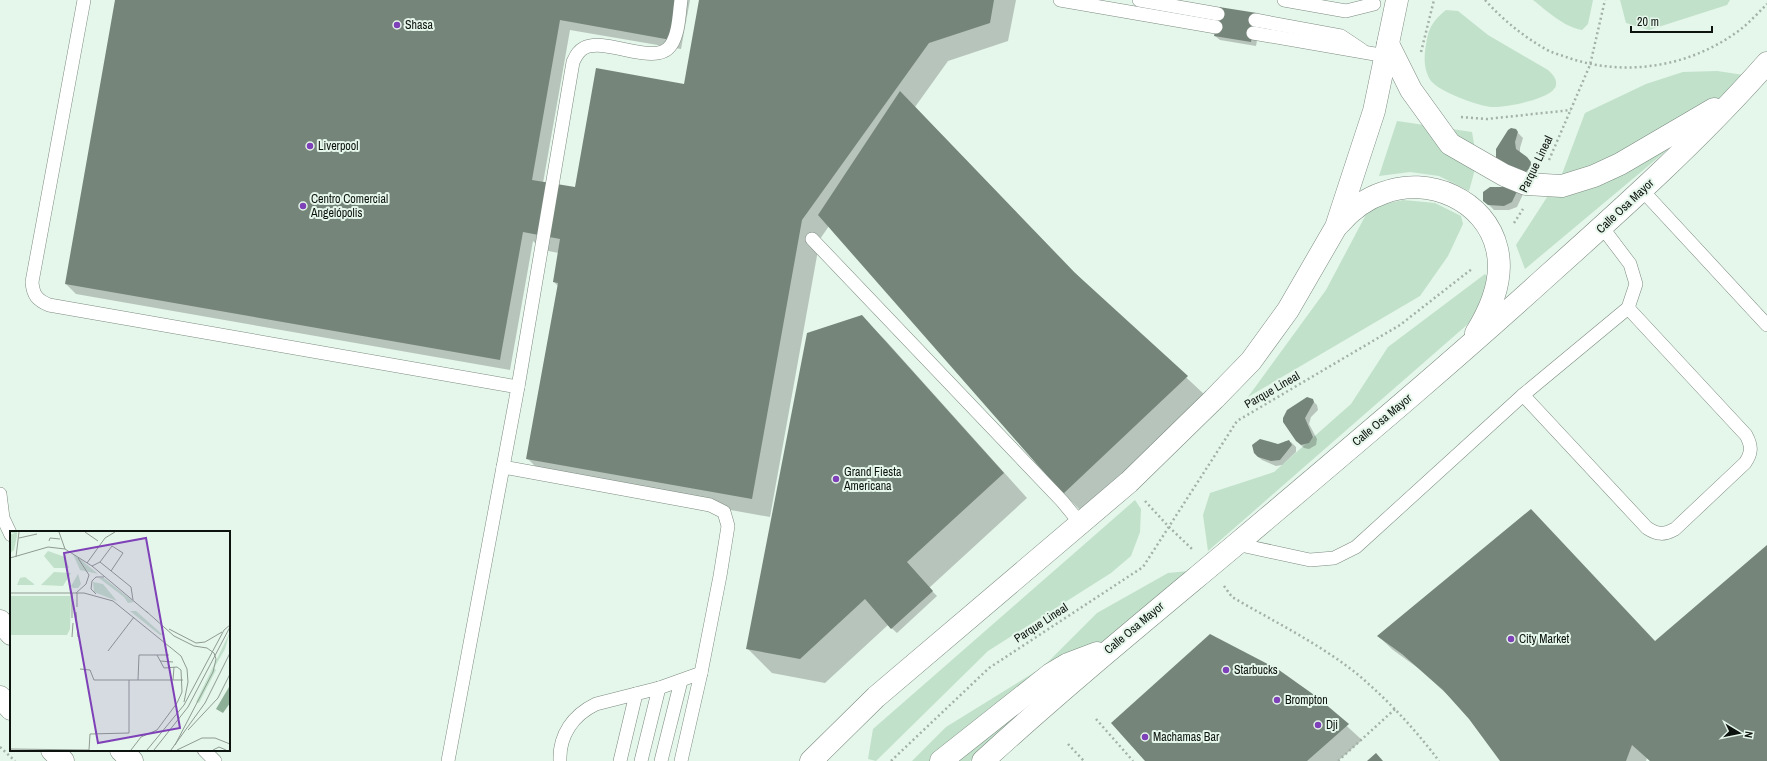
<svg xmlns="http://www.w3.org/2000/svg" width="1767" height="761" font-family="'Archivo Narrow',sans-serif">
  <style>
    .green { fill: #c1e1ca }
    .shadow { fill: #0003 }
    .building { fill: #76857a }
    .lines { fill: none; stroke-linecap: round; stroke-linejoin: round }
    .lane-casing { stroke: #7c8b80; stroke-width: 14 }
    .secondary-casing { stroke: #7c8b80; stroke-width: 23 }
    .path { stroke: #a3b1a7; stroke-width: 2.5; stroke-dasharray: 2 3; stroke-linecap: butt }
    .lane { stroke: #fff; stroke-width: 13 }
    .secondary { stroke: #fff; stroke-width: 22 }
    .poi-dot { fill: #7e41b7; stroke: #e5f6ea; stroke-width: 1.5 }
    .labels { text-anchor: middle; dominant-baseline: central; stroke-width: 4; stroke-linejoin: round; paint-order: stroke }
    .poi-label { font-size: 12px; fill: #0d130f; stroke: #e5f6ea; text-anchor: start }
    .street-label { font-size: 12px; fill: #0d130f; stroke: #e5f6ea }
    .inset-road { fill: none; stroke: #8f9b92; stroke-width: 1 }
    .view { fill: #7e41b7; fill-opacity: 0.15; stroke: #7e41b7; stroke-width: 2 }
    .inset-edge { fill: none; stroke: #0d130f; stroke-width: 2 }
  </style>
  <rect width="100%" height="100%" fill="#e5f6ea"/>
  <g class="green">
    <path d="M1533 0H1593L1588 24 1582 30C1564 27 1547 11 1533 0Z"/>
    <polygon points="1620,0 1730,0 1727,5 1649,30 1626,23"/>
    <path d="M1446 10 1458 11 1488 35 1548 70C1552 74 1557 78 1556 85 1554 99 1504 108 1492 107 1478 106 1440 92 1431 81 1425 72 1424 62 1425 52 1428 31 1429 24 1446 10Z"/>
    <polygon points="1717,71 1744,75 1684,136 1525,269 1516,245 1562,174 1585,113 1646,84 1683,72"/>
    <polygon points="1397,121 1472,132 1477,162 1469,191 1439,176 1410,172 1379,176"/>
    <polygon points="1403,200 1435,203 1461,216 1463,224 1448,256 1420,296 1248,397 1326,290 1370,207"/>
    <polygon points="1485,274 1489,279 1476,317 1208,551 1203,515 1210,493 1274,472 1351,404 1388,347"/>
    <polygon points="1135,500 1141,509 1140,532 1131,556 1111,573 988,651 876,761 868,759 873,729"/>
    <polygon points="1189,571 970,761 912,761 946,727 1043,667 1097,613 1168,573"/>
  </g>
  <g class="shadow">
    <polygon points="116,0 690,0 681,49 570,30 543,183 576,188 685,85 700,0 1016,0 1008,41 948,61 915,107 1082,280 1206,396 1082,512 1063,493 829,226 820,239 770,517 546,477 527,458 558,286 554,282 559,253 543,250 533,241 510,370 76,294 66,284"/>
    <polygon points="1261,19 1256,46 1220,40 1215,36"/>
    <polygon points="1518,133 1523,138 1520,148 1520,153 1535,168 1535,173 1531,178 1502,163"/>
    <polygon points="1507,188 1524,192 1517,207 1509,210 1494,210 1484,200 1483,195 1488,189"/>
    <polygon points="861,316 886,341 1027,498 929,588 937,596 897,633 888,625 825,683 772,673 747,648"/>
    <polygon points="1312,400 1317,405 1318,410 1311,417 1309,424 1317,439 1316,445 1309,449 1304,448 1299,443 1284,421"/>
    <polygon points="1260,440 1279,445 1286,441 1291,442 1296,447 1296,452 1282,465 1276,466 1262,460 1256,455 1253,448 1255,443"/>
    <polygon points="1767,547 1767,761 1650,761 1647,758 1646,761 1501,761 1469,718 1451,698 1418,668 1393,650 1378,636 1656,642"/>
    <polygon points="1316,698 1362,740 1338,761 1146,761"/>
  </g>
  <g class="building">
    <polygon points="115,0 678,0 671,40 560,20 532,180 575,187 596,68 684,84 699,0 994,0 990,23 929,43 802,220 752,499 526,459 558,283 553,282 560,239 523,232 500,360 65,284"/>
    <polygon points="1219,7 1257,13 1251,42 1214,36"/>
    <polygon points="900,91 1074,272 1188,376 1063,494 818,215"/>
    <polygon points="1511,128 1516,129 1518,132 1515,142 1516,149 1527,157 1531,162 1530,168 1523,174 1496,158 1496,149 1508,130"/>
    <polygon points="1490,187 1519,187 1512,202 1504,206 1488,205 1483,201 1483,192"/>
    <polygon points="862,315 1004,473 907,562 933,591 891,629 865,599 800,659 746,649 807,333"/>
    <polygon points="1307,397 1313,399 1314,402 1305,418 1313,437 1309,443 1301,445 1296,441 1283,422 1283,418 1287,410"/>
    <polygon points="1260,439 1278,444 1289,440 1292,445 1280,460 1271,461 1258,457 1254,453 1252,445"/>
    <polygon points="1531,509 1655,641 1767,545 1767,761 1650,761 1632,745 1626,761 1500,761 1469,719 1443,690 1402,654 1377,636"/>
    <polygon points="1210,634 1279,670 1317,697 1349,724 1307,761 1145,761 1111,723"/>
    <polygon points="1376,753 1383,761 1367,761"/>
  </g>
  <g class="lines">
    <defs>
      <g id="lane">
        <path d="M84 0 32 282C33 295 37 300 49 305L518 387 448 761"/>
        <polyline points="1060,0 1216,27"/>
        <polyline points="1139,0 1218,14"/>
        <polyline points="1284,0 1346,11 1374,4"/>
        <polyline points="1255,20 1341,36 1362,50"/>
        <polyline points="1253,33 1386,56"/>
        <polyline points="1642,190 1767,325"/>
        <polyline points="812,239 1062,501 1081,524"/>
        <path d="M518 387 573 62C576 56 578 51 584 48 605 36 656 68 671 45 679 33 679 14 681 0"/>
        <path d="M1523 395 1647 528C1658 535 1664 535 1675 529L1745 463C1752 453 1752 446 1746 435L1628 308"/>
        <polyline points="503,467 710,505 724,512 728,526 720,576 701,673 681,761"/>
        <polyline points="0,494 3,518 11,535"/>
        <polyline points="1236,544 1310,560 1334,558 1356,547 1523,395 1628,308 1636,284 1630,264 1602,227"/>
        <polyline points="204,750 215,761"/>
        <path d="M560 761C559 735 573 715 596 704L659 688 701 673"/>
        <polyline points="620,761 636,694"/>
        <polyline points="641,761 659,688"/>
        <polyline points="661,761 681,681"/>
      </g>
      <g id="secondary">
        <polyline points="1388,44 1411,90 1450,144 1504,175 1526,184 1562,186 1594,176 1620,164 1714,109"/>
        <path d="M1339 224C1351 210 1365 199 1383 193 1428 175 1486 200 1497 249 1504 279 1491 309 1476 333"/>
        <polyline points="0,621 11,634"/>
        <polyline points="0,697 11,709"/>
        <polyline points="52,750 63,761"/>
        <polyline points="121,750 132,761"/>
        <polyline points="811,761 876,697 1129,482 1214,399 1251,361 1288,310 1336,227 1374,111 1397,0"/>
        <polyline points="941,761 1051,674 1068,664 1097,653"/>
        <path d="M983 761C1066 685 1153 614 1239 542 1343 454 1447 367 1547 276 1623 208 1699 140 1767 63"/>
      </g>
    </defs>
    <use href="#lane" class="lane-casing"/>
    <use href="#secondary" class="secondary-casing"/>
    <g class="path">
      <path d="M1485 0C1504 21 1524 37 1549 51 1556 54 1564 56 1572 59 1628 77 1693 66 1741 29 1750 22 1759 12 1767 4"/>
      <polyline points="1421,52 1434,0"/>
      <polyline points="1461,117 1487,119 1571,110"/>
      <polyline points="1549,160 1590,65 1605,0"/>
      <polyline points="1514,223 1523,209"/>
      <polyline points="1145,501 1169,527 1192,549"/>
      <path d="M1224 586 1232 597C1273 621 1318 643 1356 673 1387 699 1415 729 1439 761"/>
      <polyline points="1096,719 1133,761"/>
      <polyline points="1068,744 1084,761"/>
      <polyline points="0,747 15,761"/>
      <polyline points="891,761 989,668 1143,567 1237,421 1400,325 1473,268"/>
      <polyline points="1338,761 1395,709"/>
    </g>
    <use href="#lane" class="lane"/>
    <use href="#secondary" class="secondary"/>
  </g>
  <g class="poi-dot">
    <circle cx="397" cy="25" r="4"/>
    <circle cx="310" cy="146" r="4"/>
    <circle cx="303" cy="206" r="4"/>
    <circle cx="836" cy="479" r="4"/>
    <circle cx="1511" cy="639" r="4"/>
    <circle cx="1226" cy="670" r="4"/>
    <circle cx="1277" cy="700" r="4"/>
    <circle cx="1318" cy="725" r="4"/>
    <circle cx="1145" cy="737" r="4"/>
  </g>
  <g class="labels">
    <g class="poi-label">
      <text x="405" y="25">Shasa</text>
      <text x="318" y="146">Liverpool</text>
      <text x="311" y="199">Centro Comercial<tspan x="311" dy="14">Angelópolis</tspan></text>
      <text x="844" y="472">Grand Fiesta<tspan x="844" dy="14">Americana</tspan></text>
      <text x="1519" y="639">City Market</text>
      <text x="1234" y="670">Starbucks</text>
      <text x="1285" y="700">Brompton</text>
      <text x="1326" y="725">Dji</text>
      <text x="1153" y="737">Machamas Bar</text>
    </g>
    <g class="street-label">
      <text transform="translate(1536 164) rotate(-64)">Parque Lineal</text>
      <text transform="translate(1625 206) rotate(-43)">Calle Osa Mayor</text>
      <text transform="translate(1272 390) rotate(-30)">Parque Lineal</text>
      <text transform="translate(1382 420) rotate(-40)">Calle Osa Mayor</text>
      <text transform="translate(1041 623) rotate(-33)">Parque Lineal</text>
      <text transform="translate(1134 628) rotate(-40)">Calle Osa Mayor</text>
    </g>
  </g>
  <g transform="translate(10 531)">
    <rect width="220" height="220" fill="#e5f6ea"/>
    <path d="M0 1H7V5L4 19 0 22V3H5ZM38 20 55 26 59 37H44L34 25ZM63 23 70 28 88 43 70 39ZM44 41 61 42 53 55 31 54ZM68 43 71 53 68 57H63L61 55ZM15 46 24 53V54H7L10 47ZM89 47H94L124 71 118 72 114 66ZM83 51 93 53 107 70 84 61ZM0 65H61L60 98 57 104H0ZM120 80H126L153 104H150ZM220 101 215 118 204 137 206 139 189 172 186 171Z" fill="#c1e1ca"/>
    <path d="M219 156 220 172 213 182 206 178Z" fill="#8daf97"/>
    <path class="inset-road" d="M49 1 55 18M75 1 88 10M9 7 27 3M39 10 40 7 50 8M6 26 9 1M0 27 38 16 55 18 82 35 138 82M90 31 102 15 113 22 101 40M77 32 95 7 105 1M82 35 90 31 121 56 123 69M0 62H74L103 70 171 125 177 138 178 151 174 171M66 62 76 53 79 44 68 27M67 62V76M86 63 81 58 82 50 86 46H94M136 80 164 105 184 115 197 117 204 122 206 128 203 141 165 214M66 81 68 106M62 87V62M159 98 186 112 195 111 212 101M62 106 63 92M98 120 124 86M150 130 163 131M70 138 80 139 84 149H119M128 149 129 124H159M163 149 164 136M178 199 208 167 220 143M0 218 79 219 80 203 119 202V149H173M121 219 131 206 147 199 167 172 172 161 171 139 167 136 154 137 147 124M137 219 174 174 214 99 220 94M144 219 178 176 220 96M161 219 195 172 220 122M167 219 192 207H205L220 213M203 219 209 216 216 219"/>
    <path class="view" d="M136 7 170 197 88 212 54 22Z"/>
    <rect width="220" height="220" class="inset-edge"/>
  </g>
  <g transform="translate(1739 733) rotate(100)" stroke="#e5f6ea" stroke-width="3" paint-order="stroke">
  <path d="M0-3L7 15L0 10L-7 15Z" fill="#0d130f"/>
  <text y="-6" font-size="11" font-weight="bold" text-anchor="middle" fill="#0d130f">N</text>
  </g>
  <path d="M1631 26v6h81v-6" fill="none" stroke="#0d130f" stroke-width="2"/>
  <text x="1637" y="26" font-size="12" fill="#0d130f" stroke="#e5f6ea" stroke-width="3" paint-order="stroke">20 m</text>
</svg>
